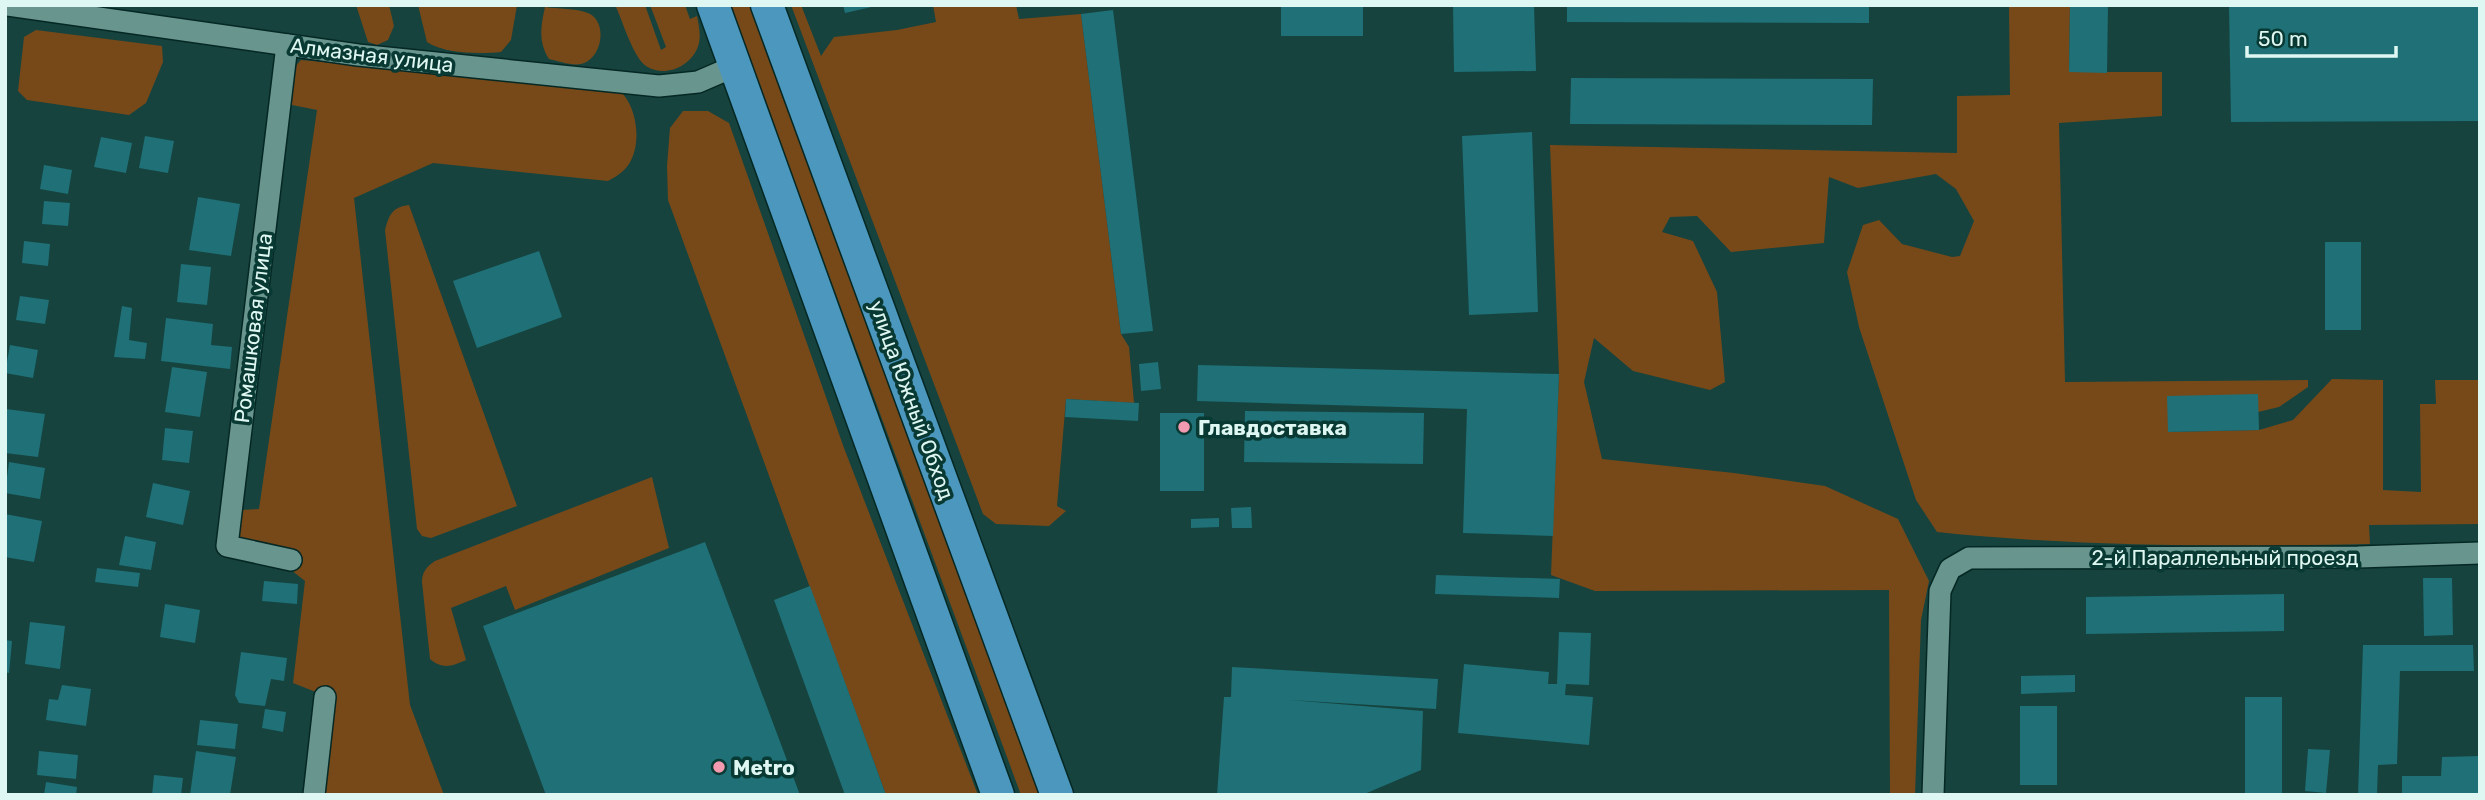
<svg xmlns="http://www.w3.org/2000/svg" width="2485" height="800" font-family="Rubik,sans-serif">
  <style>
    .green { fill: #774919 }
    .building { fill: #1f7077 }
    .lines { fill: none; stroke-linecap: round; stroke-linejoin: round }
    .street-casing { stroke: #052824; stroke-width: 24 }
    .primary-casing { stroke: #052824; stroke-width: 35 }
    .street { stroke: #68958e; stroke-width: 21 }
    .primary { stroke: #4c97bd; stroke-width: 32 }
    .poi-dot { fill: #f29ab0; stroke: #093933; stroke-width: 2.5 }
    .labels { text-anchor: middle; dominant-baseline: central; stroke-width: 7; stroke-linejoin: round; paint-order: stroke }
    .street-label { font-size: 21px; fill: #dff7f2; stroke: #093933 }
    .poi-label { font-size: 21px; font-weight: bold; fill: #dff7f2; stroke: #093933; text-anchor: start }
  </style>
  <rect width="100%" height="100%" fill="#16433e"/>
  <g class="green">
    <polygon points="356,5 389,5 394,26 388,40 377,45 368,42"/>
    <path d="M418 5H517L511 40 501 52C480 54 445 54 427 42Z"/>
    <path d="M617 5H645L661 50 666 47 650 5H685L690 19 697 16C699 26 702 39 697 49 689 67 664 78 646 66 633 57 623 22 616 7Z"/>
    <polygon points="729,5 750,5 1040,795 1021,795"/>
    <polygon points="791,5 801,5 821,56 834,37 897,30 936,22 933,5 1016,5 1019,19 1081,14 1121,334 1129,347 1134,403 1066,399 1057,506 1066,511 1049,526 996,524 983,514"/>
    <path d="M2009 5H2070L2069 72H2162V116L2059 123 2065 382 2308 380V387L2279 407 2258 412V394L2169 432 2259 430 2293 420 2332 379 2383 380V490L2421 492 2420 404H2436L2435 380H2480V524L2369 525 2370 544C2226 547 2080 547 1937 532L1916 500 1859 327 1847 272 1863 225 1879 220 1902 244 1952 257 1960 256 1974 221 1956 189 1936 174 1858 188 1829 177 1824 243 1731 252 1697 216 1670 217 1662 232 1693 241 1717 292 1725 382 1710 390 1633 371 1594 338 1584 382 1602 459 1734 473 1825 486 1898 519 1929 581 1921 620 1915 795H1890L1889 590 1595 591 1551 575 1559 374 1550 145 1957 153V96L2010 95Z"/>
    <path d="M545 7C558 9 576 8 588 13 608 21 603 59 581 64 572 66 558 61 549 59 538 41 541 26 545 7Z"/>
    <polygon points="36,30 162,46 163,62 146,103 129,115 27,100 18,91 24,37"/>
    <path d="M301 60 618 89C639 106 644 152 623 171 619 175 613 178 608 181L433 163 354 198 410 705 444 795H320L331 698 293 683 305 581 291 570 236 539 240 510 259 509 317 110 287 104 292 70Z"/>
    <polygon points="683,111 708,111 729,123 844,448 978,795 886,795 668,200 667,166 670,128"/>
    <path d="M409 205 517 506 431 538 422 536 417 529 385 230C389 215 392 207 409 205Z"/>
    <path d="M652 477 669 548 515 610 506 586 451 608 466 660C452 666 443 670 430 659L422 582C422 572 427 566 435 561Z"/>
  </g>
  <g class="building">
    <polygon points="843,5 876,5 876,6 845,13"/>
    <rect x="1281" y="5" width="82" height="31"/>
    <polygon points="1453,5 1534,5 1536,71 1454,72"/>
    <polygon points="1567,5 1869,5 1869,23 1567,22"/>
    <polygon points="2070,5 2108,5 2107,73 2069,72"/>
    <polygon points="2229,5 2480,5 2480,121 2231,122"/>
    <polygon points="1113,10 1153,331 1121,334 1081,14"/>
    <polygon points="1571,78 1873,79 1872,125 1570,124"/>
    <polygon points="1532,132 1538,312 1469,315 1462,136"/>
    <polygon points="145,136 174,141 168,173 139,168"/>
    <polygon points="101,137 132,143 126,173 94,167"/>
    <polygon points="44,165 72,170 68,194 40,189"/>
    <polygon points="198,197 240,204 231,256 189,250"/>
    <polygon points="44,201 70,203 68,226 42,224"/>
    <polygon points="24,241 50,244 48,266 22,263"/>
    <rect x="2325" y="242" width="36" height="88"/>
    <polygon points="539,251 562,317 477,348 453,281"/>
    <polygon points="181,264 211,267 207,305 177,302"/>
    <polygon points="20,296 49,300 45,324 16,320"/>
    <polygon points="122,306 132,308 129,340 147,343 145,359 114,357"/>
    <polygon points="166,318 213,324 211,345 232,347 230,369 161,361"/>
    <polygon points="10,345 38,350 33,378 5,373"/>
    <polygon points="1158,362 1161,389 1141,391 1139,364"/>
    <polygon points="1198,365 1559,374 1553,536 1463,533 1467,409 1197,401"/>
    <polygon points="172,367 207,372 200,417 165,412"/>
    <polygon points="2258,394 2259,430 2168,432 2167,396"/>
    <polygon points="1066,399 1139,403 1138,421 1065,417"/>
    <polygon points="6,409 45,414 38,457 5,453"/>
    <polygon points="1245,411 1424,413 1423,464 1244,462"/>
    <rect x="1160" y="413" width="44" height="78"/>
    <polygon points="165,428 193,431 189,463 162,460"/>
    <polygon points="9,462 45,468 40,499 5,493"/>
    <polygon points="153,483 190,491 183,525 146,517"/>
    <polygon points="1251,507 1252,528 1232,528 1231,508"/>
    <polygon points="5,514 42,521 34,562 5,557"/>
    <polygon points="1219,518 1219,527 1191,528 1191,519"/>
    <polygon points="125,536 156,542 151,570 119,565"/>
    <polygon points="705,542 800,795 546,795 483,626"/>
    <polygon points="97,568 140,573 138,587 95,582"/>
    <polygon points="1436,575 1560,579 1559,598 1435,594"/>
    <polygon points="2423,578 2452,578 2453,635 2424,636"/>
    <polygon points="264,581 298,584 297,604 262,601"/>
    <polygon points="810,586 886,795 845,795 774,600"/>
    <polygon points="2284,594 2284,631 2086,634 2086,597"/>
    <polygon points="165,604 200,610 195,643 160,637"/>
    <polygon points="30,622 65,626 60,669 25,664"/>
    <polygon points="1559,632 1591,633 1589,685 1566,684 1565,695 1593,697 1589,745 1458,733 1464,664 1549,672 1548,684 1557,684"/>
    <polygon points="5,640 12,641 9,673 5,672"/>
    <polygon points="2363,645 2473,645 2474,671 2400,671 2397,764 2378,765 2377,795 2358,795"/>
    <polygon points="241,652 287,658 284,681 271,679 265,706 239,703 235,695"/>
    <polygon points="1232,667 1438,679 1436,709 1290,700 1423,711 1421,770 1362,795 1217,795 1224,697 1231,697"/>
    <polygon points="2075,675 2075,692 2021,694 2021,676"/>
    <polygon points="62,685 91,689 86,726 46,720 49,699 58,700"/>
    <rect x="2245" y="697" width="37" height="98"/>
    <rect x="2020" y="706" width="37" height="79"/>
    <polygon points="265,709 286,712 283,732 262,728"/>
    <polygon points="200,720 238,724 235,749 197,745"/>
    <polygon points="2308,749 2330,750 2326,793 2305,791"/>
    <polygon points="39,751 78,755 76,779 37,775"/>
    <polygon points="196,751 236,757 230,795 190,795"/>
    <polygon points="2480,756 2480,795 2402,795 2402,776 2441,776 2442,757"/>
    <polygon points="154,775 183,778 181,795 152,795"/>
    <polygon points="46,782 77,787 76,795 44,795"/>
  </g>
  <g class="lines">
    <defs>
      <g id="street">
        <polyline points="8,5 358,55 659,86 698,82 735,66"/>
        <polyline points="287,45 227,546 291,560"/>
        <polyline points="314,795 325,697"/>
        <polyline points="1933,795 1940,591 1950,569 1969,558 2358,557 2480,553"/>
      </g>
      <g id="primary">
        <polyline points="713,5 998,795"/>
        <polyline points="767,5 1057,795"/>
      </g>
    </defs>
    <use href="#street" class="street-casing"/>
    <use href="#primary" class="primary-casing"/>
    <use href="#street" class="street"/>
    <use href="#primary" class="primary"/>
  </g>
  <g class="poi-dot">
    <circle cx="1184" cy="427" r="7"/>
    <circle cx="719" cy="767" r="7"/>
  </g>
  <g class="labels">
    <g class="street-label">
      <text transform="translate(372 55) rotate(7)">Алмазная улица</text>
      <text transform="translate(253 328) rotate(-83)">Ромашковая улица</text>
      <text transform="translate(912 400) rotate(70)">улица Южный Обход</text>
      <text x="2225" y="557">2-й Параллельный проезд</text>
    </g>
    <g class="poi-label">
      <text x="1198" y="427">Главдоставка</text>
      <text x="733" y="767">Metro</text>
    </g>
  </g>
  <rect width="2485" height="800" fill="none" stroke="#dff7f2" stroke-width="14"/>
  <path d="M2247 46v10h149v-10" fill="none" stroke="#dff7f2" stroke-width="3.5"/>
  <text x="2258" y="46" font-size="21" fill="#dff7f2" stroke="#093933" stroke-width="5" paint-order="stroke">50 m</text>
</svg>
